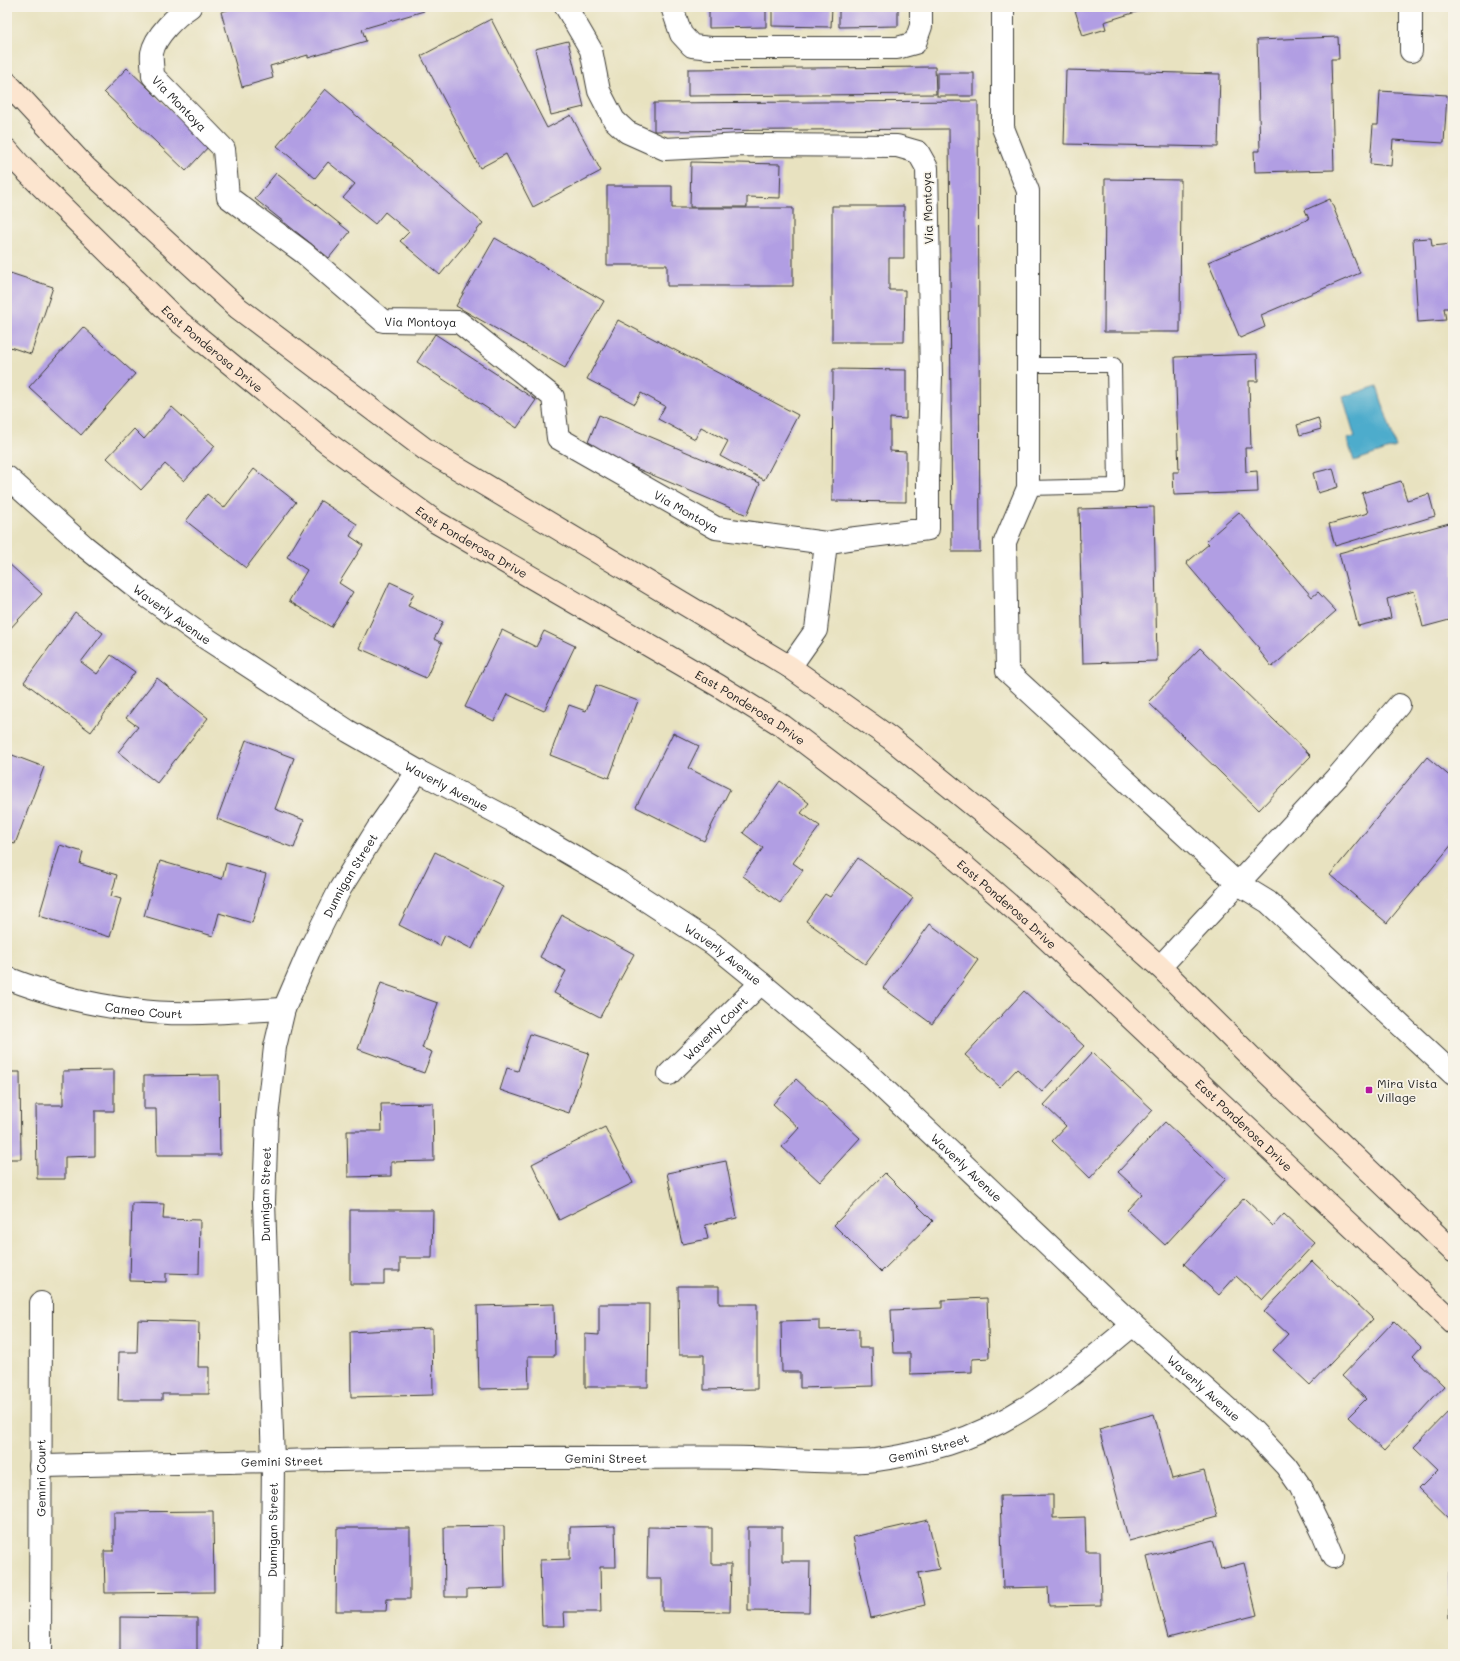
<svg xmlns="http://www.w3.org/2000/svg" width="1460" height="1661" font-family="Mali,sans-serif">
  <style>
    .water { fill: #4eaccc; stroke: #356474 }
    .building { fill: #b19ee3 }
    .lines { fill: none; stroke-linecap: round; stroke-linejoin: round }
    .lane-casing { stroke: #3b3a35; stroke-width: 16 }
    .street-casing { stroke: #3b3a35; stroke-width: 24 }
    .secondary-casing { stroke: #3b3a35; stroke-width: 24 }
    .lane { stroke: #fff; stroke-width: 14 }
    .street { stroke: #fff; stroke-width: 22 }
    .secondary { stroke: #fce5cf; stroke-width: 22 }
    .poi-dot { fill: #b5179e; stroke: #f7f3e8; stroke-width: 1.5 }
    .labels { text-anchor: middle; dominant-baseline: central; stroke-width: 3.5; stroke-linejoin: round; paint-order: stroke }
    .street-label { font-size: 12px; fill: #1c1c1c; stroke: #f7f3e8 }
    .poi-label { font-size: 12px; fill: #1c1c1c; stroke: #f7f3e8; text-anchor: start }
  </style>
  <rect width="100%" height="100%" fill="#f7f3e8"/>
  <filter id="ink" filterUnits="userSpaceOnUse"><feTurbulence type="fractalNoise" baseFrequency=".025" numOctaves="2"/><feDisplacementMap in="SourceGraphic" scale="8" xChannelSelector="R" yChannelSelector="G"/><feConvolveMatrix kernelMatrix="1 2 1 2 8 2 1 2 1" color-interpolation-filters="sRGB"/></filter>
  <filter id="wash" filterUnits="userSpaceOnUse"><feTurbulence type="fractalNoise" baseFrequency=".012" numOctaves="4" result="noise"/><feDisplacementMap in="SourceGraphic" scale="16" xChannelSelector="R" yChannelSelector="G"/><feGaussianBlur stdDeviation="0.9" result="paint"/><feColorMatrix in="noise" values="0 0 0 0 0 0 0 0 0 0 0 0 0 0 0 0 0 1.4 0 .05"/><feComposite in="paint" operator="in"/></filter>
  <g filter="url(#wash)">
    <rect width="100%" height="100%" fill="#e8e2c0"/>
    <polygon class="water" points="1377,386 1396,447 1354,461 1347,439 1355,437 1343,397"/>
    <g id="blocks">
      <g class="building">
        <polygon points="237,7 423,7 424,11 362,29 366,41 308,58 308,55 270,66 273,78 242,87 221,12"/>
        <polygon points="709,7 766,7 766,27 709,28"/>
        <polygon points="772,7 832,7 831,27 772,26"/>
        <polygon points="839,7 898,7 898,26 839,27"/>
        <polygon points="1074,7 1152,7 1104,22 1106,29 1083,36"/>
        <polygon points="491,19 547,128 571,115 601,171 533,207 506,154 480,168 421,56"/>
        <polygon points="1338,37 1339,59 1331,59 1334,170 1255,172 1254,151 1260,151 1257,40"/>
        <polygon points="568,41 584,107 551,115 535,49"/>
        <polygon points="935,67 936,94 688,96 688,69"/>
        <polygon points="127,68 209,146 186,171 104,92"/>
        <polygon points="1066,70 1220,74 1218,147 1064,144"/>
        <rect x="937" y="73" width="37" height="23"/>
        <polygon points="325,89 483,223 440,275 400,241 409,232 385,212 375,224 343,198 355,184 328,162 315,178 277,146"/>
        <polygon points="1380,91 1447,95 1444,143 1393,140 1391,166 1370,164 1373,125 1378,125"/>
        <polygon points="978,101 980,552 952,552 949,129 654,131 654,103"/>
        <polygon points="691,162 781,164 780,198 747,197 747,207 690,207"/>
        <polygon points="276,173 350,232 329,258 255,199"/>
        <polygon points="1105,179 1181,180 1180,332 1104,332"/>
        <polygon points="607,186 672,186 672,208 793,208 793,286 667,286 667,265 607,265"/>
        <polygon points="1330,199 1360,273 1261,315 1265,327 1240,338 1208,262 1309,219 1305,210"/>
        <polygon points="832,206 904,206 904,258 889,258 889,290 905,290 904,342 832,342"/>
        <polygon points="495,238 604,301 565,368 456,306"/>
        <polygon points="1431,238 1432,246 1453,244 1453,308 1444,308 1446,320 1418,322 1413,239"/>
        <polygon points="7,272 53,287 31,354 7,346"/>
        <polygon points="618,320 798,415 764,480 720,456 728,441 701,427 695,439 658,419 665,406 641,393 635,404 587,379"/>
        <polygon points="83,327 135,374 81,435 29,387"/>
        <polygon points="435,334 536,400 517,428 417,362"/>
        <polygon points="1257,354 1258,381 1249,381 1251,448 1245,448 1246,472 1257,471 1258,492 1174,495 1173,472 1179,472 1175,357"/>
        <polygon points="833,369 906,370 906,419 890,418 890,451 906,452 906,502 832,501"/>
        <polygon points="172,407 215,446 184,481 165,464 141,490 107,458 134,429 144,439"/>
        <polygon points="599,415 760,483 747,515 586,447"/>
        <polygon points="1318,418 1321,429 1300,435 1297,425"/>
        <polygon points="1333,468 1338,487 1318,493 1313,473"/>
        <polygon points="254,469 296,502 246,568 186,521 207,494 224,508"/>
        <polygon points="1401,481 1407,500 1429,494 1435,516 1335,546 1329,524 1368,513 1362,493"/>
        <polygon points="321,501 357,524 350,536 363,545 339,583 353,592 331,627 289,601 307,570 287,557"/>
        <polygon points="1154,507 1157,661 1083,663 1079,509"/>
        <polygon points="1239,512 1312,597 1318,592 1336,611 1272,667 1258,649 1259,648 1186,563 1209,544 1206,541"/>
        <polygon points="1453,522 1453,619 1423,627 1414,591 1387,599 1391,618 1358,626 1339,553"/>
        <polygon points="7,562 42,594 7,632"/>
        <polygon points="390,582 414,593 408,606 443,622 434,639 442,643 426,678 359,648"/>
        <polygon points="75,612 103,633 81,662 97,674 111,655 135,672 91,732 24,682"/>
        <polygon points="502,630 536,647 544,631 575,646 544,711 507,694 494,721 465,707"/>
        <polygon points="1200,648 1311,756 1259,810 1148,702"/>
        <polygon points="157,678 208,718 157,783 118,752 138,727 126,718"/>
        <polygon points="596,685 638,701 609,778 550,755 569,705 586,711"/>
        <polygon points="673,733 699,746 688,768 730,789 704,841 636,807"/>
        <polygon points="246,740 294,758 275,809 304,820 294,848 217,819"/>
        <polygon points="7,753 44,767 15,844 7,841"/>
        <polygon points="1427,757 1453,779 1453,843 1387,923 1330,875"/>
        <polygon points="780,781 809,803 801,813 820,826 793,863 803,870 780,903 743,876 763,848 743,833"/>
        <polygon points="60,845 83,852 80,864 117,875 111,896 121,899 110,937 39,916"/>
        <polygon points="435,852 503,886 472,949 445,935 440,946 399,925"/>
        <polygon points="858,858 913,898 865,964 806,921 825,894 830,897"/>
        <polygon points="160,861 222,879 226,863 266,874 252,923 219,913 213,936 144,916"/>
        <polygon points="562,915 634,954 600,1017 554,993 566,971 540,957"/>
        <polygon points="930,924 978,960 932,1024 883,988"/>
        <polygon points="381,983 438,1003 422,1048 432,1052 424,1073 358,1049"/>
        <polygon points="1024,991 1084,1046 1042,1092 1017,1069 1000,1087 965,1055"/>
        <polygon points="530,1034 589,1053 569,1113 500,1090 507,1068 518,1071"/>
        <polygon points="1092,1053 1153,1110 1090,1178 1052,1141 1066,1126 1044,1105"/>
        <polygon points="114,1070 114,1111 95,1111 95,1156 65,1157 65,1179 37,1179 36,1105 63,1105 63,1071"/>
        <polygon points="7,1072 20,1072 21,1159 7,1159"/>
        <polygon points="219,1075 220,1155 157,1155 156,1109 144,1109 144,1076"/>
        <polygon points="796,1079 860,1138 820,1182 782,1147 799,1128 773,1104"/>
        <polygon points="433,1103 434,1161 391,1162 391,1176 348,1177 347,1131 382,1131 381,1104"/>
        <polygon points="1165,1122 1226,1179 1165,1245 1127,1210 1142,1194 1118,1172"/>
        <polygon points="605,1127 633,1183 559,1220 532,1164"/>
        <polygon points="726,1161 737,1218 705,1225 708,1239 682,1244 667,1173"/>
        <polygon points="885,1173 933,1221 881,1272 834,1225"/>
        <polygon points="1244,1198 1273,1226 1284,1214 1315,1243 1262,1300 1236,1276 1219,1295 1184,1264"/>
        <polygon points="132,1203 164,1204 163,1219 200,1220 199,1274 166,1273 166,1282 130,1281"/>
        <polygon points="350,1210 433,1210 432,1258 400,1258 400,1271 384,1271 384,1284 350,1284"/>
        <polygon points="1312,1261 1373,1319 1310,1385 1273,1350 1288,1334 1264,1312"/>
        <polygon points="678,1286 719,1286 719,1304 757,1304 757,1389 704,1390 704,1355 679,1355"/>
        <polygon points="987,1298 989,1358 972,1359 972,1372 910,1374 910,1353 893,1353 891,1310 942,1308 942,1300"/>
        <polygon points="554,1304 555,1356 528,1356 529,1388 479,1389 477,1306"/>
        <polygon points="599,1304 649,1304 648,1387 585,1387 585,1334 599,1335"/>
        <polygon points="138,1320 199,1322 198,1367 209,1367 209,1394 162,1394 162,1400 118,1400 119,1352 137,1352"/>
        <polygon points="819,1320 819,1330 859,1329 859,1348 872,1348 873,1386 800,1388 800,1372 782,1372 781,1321"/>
        <polygon points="1394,1321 1421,1347 1413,1356 1444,1386 1384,1451 1348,1417 1366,1399 1342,1376"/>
        <polygon points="432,1328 433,1395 351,1397 350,1332"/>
        <polygon points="1453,1407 1453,1522 1419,1489 1438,1470 1414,1447"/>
        <polygon points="1154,1414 1172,1479 1204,1471 1217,1517 1129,1541 1099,1429"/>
        <polygon points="1053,1495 1053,1518 1085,1517 1086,1551 1100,1551 1101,1605 1049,1606 1048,1587 1003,1588 1000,1496"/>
        <polygon points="213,1511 214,1592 105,1593 104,1551 114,1551 114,1512"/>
        <polygon points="928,1520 939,1569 918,1573 925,1605 871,1618 853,1537"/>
        <polygon points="504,1526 505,1588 467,1589 467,1597 445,1597 444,1527"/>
        <polygon points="615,1526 616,1567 600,1567 601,1612 564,1612 565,1626 542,1626 540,1560 570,1559 570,1527"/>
        <polygon points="648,1527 712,1528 712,1564 731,1564 730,1612 662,1611 662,1579 647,1579"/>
        <polygon points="748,1527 782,1527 782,1561 810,1561 809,1612 748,1611"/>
        <polygon points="337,1528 410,1528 410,1599 387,1599 386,1611 336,1611"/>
        <polygon points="1213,1540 1221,1569 1244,1563 1257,1615 1168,1638 1147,1557"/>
        <polygon points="1449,1566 1453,1566 1453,1618 1450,1618"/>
        <polygon points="120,1617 197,1618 197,1654 120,1654"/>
      </g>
    </g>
  </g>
  <g filter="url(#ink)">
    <use href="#blocks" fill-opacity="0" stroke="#3b3a35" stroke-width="1"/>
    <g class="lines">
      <defs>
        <polyline id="lane" points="1028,365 1114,365 1116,486 1028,488"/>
        <g id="street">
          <path id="s1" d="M190 7C176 16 155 36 152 53 151 60 153 69 153 76L224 149 228 197 304 253 383 321 459 322 553 397 558 438 716 528 826 543 848 539 928 529V478L931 377 927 168 918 152 897 146 743 145 665 149 627 132 614 120 599 91 591 50 566 7"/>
          <polyline points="672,7 681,34 692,46 711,48 897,48 915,43 921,26 921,7"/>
          <polyline points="1003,7 1003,128 1028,191 1028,488 1005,542 1007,671 1237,883 1268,902 1453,1074"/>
          <polyline points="1411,7 1411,51"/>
          <path id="s2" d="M7 477 84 546 148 597 201 635 348 731 418 771 513 821 618 882 713 944 761 983 863 1069 1133 1325 1254 1432 1286 1466 1300 1486 1323 1533 1333 1557"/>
          <polyline points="790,667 816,630 826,543"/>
          <polyline points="1160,967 1338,776 1399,705"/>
          <path id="s3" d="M7 978C48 994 90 1005 134 1010 183 1017 234 1011 284 1009"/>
          <path id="s4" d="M669 1074 761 983"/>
          <path id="s5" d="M40 1466C228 1462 415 1457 603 1458 652 1458 701 1457 751 1458 792 1459 834 1464 876 1460 900 1457 924 1451 948 1444 1022 1421 1074 1373 1133 1325"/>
          <path id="s6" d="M40 1654 41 1303"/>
          <path id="s7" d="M271 1654 273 1461 264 1202 267 1118 275 1047 284 1009 309 951 340 889 378 828 418 771"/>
        </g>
        <g id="secondary">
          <polyline points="7,83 85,167 238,308 425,449 790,667 890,738 1038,858 1160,967 1258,1064 1453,1251"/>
          <path id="s8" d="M7 150 20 165 177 320 327 443 436 522 719 686 783 726 940 845 1029 922 1453 1322"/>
        </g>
      </defs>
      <use href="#lane" class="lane-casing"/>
      <use href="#street" class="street-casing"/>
      <use href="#secondary" class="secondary-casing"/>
      <use href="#lane" class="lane"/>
      <use href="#street" class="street"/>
      <use href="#secondary" class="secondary"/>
    </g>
  </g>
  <rect class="poi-dot" x="1365" y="1086" width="8" height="8" rx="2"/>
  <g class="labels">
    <g class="street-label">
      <text stroke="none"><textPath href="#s1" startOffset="122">Via Montoya</textPath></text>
      <text transform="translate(927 208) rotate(-92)">Via Montoya</text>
      <text stroke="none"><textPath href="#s1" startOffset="470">Via Montoya</textPath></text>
      <text stroke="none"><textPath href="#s8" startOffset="286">East Ponderosa Drive</textPath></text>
      <text stroke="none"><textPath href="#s1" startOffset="818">Via Montoya</textPath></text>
      <text stroke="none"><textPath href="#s8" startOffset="610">East Ponderosa Drive</textPath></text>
      <text stroke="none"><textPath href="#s2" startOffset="215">Waverly Avenue</textPath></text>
      <text stroke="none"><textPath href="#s8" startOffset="934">East Ponderosa Drive</textPath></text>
      <text stroke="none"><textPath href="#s2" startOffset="539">Waverly Avenue</textPath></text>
      <text stroke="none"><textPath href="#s7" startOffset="796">Dunnigan Street</textPath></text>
      <text stroke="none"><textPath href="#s8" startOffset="1258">East Ponderosa Drive</textPath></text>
      <text stroke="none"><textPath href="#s2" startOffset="863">Waverly Avenue</textPath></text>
      <text stroke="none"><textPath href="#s3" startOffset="141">Cameo Court</textPath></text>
      <text stroke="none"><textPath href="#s4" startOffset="65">Waverly Court</textPath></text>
      <text stroke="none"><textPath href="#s8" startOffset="1582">East Ponderosa Drive</textPath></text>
      <text stroke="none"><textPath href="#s2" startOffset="1187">Waverly Avenue</textPath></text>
      <text stroke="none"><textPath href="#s7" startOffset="460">Dunnigan Street</textPath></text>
      <text stroke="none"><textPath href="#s2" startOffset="1511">Waverly Avenue</textPath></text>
      <text stroke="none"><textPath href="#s5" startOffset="890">Gemini Street</textPath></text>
      <text stroke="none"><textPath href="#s5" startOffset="566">Gemini Street</textPath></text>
      <text stroke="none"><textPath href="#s5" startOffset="242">Gemini Street</textPath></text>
      <text stroke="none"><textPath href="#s6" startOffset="176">Gemini Court</textPath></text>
      <text stroke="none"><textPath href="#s7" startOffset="124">Dunnigan Street</textPath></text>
    </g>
    <g class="poi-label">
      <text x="1377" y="1083">Mira Vista<tspan x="1377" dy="14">Village</tspan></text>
    </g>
  </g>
  <rect width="1460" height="1661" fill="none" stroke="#f7f3e8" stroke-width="24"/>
</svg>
